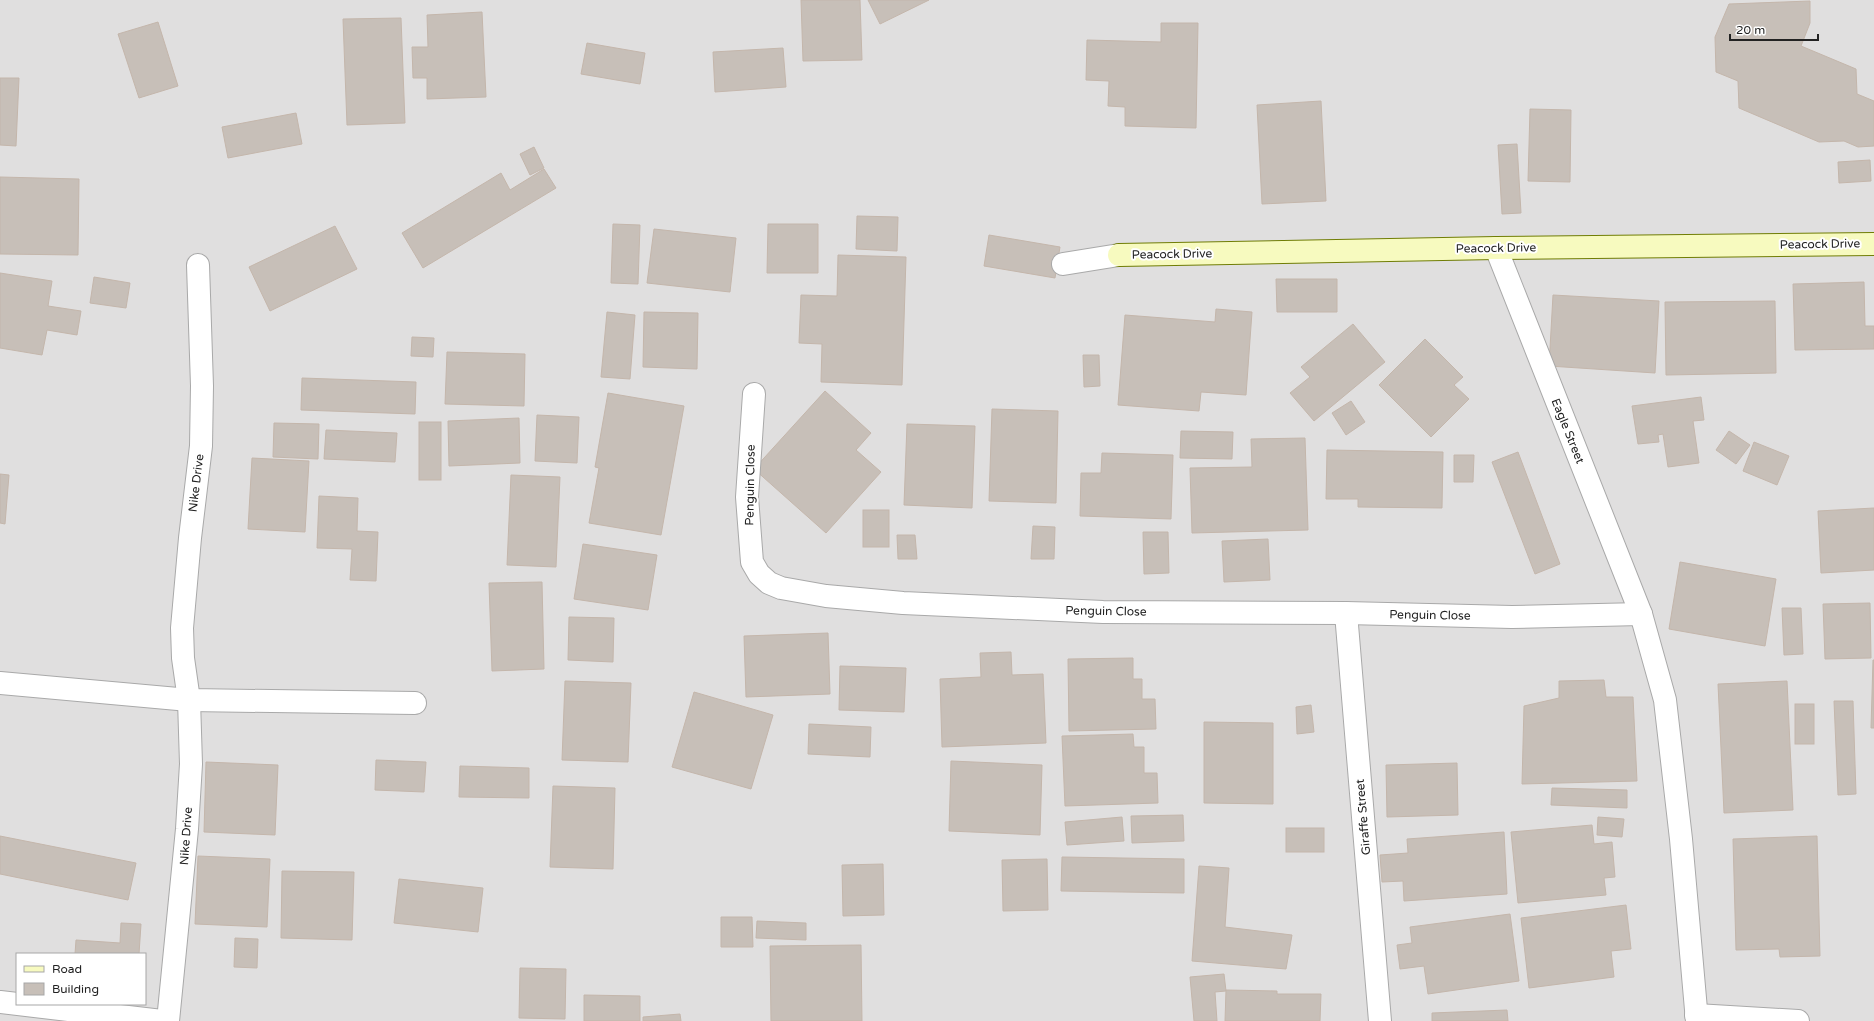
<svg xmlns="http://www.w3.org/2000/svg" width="1874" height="1021" font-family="'Varela Round',sans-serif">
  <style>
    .residential { fill: #e0dfdf; fill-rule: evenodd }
    .building { fill: #c7bfb8; stroke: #c4b6ab }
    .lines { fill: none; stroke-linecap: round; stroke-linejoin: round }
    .street-casing { stroke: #a9a9a9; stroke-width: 24 }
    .secondary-casing { stroke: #707d05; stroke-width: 24 }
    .street { stroke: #fff; stroke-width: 22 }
    .secondary { stroke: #f7fabf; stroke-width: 22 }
    .labels { text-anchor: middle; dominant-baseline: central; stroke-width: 4; stroke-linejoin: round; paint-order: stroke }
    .street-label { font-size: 12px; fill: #222; stroke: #fff }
  </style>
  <rect width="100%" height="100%" fill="#f2efe9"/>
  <path class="residential" d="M0 0H1874V1021H0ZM17 954H145V1004H17Z"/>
  <g class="building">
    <polygon points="801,0 860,0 862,60 803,61"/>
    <polygon points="868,0 929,0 880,24"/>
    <polygon points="1810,1 1810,23 1801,46 1856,69 1857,94 1874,101 1874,146 1858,147 1844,141 1819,142 1739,108 1738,81 1716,72 1715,37 1729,4"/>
    <polygon points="482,12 486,97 427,99 427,78 413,78 412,47 428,47 427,15"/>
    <polygon points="401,18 405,123 347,125 343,19"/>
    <polygon points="158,22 178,86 139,98 118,34"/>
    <polygon points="1161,23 1198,23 1196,128 1125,126 1125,107 1108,106 1109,81 1086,80 1087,40 1161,42"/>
    <polygon points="587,43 645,53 640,84 581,74"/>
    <polygon points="783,48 786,87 715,92 713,52"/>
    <polygon points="0,78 19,78 16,146 0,145"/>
    <polygon points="1321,101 1326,201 1262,204 1257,105"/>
    <polygon points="1530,109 1571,110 1570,182 1528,181"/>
    <polygon points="296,113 302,144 228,158 222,127"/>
    <polygon points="1517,144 1521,213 1502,214 1498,145"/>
    <polygon points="534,147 544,168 530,175 520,154"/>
    <polygon points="1870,160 1871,181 1839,183 1838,162"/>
    <polygon points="544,169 556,188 423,268 402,233 501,173 510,190"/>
    <polygon points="0,177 79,179 78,255 0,254"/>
    <polygon points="857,216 898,217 897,251 856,249"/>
    <polygon points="613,224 640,225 638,284 611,283"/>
    <polygon points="768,224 818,224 818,273 767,273"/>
    <polygon points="335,226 357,269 270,311 249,267"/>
    <polygon points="654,229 736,238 730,292 647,283"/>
    <polygon points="989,235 1060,247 1055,278 984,266"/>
    <polygon points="838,255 906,257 902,385 821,382 822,344 799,343 801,295 837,296"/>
    <polygon points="0,273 52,281 48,306 81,311 77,335 47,330 42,355 0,348"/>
    <polygon points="94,277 130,283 126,308 90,303"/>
    <polygon points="1276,279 1337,279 1337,312 1277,312"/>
    <polygon points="1864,282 1865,326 1874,326 1874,349 1795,350 1793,284"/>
    <polygon points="1553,295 1659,301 1655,373 1549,366"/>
    <polygon points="1775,301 1776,373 1666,375 1665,302"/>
    <polygon points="1216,309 1252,312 1246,395 1201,392 1199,411 1118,405 1125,315 1215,322"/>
    <polygon points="607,312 635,315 630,379 601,377"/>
    <polygon points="644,312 698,313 697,369 643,367"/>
    <polygon points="1353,324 1385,362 1314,421 1290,393 1310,377 1301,367"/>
    <polygon points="412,337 434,338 433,357 411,356"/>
    <polygon points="1425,339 1463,377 1454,385 1469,399 1431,437 1379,385"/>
    <polygon points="447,352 525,354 524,406 445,404"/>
    <polygon points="1083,355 1099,355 1100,386 1084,387"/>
    <polygon points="302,378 416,382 415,414 301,410"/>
    <polygon points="825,391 871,433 856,450 881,472 826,533 754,469"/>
    <polygon points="608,393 684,406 661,535 589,523 599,468 595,467"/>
    <polygon points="1701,397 1704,420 1693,421 1699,463 1668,467 1663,434 1658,435 1659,442 1638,444 1632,406"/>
    <polygon points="1351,401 1365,422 1346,435 1332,413"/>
    <polygon points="992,409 1058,411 1056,503 989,501"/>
    <polygon points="537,415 579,417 577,463 535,461"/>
    <polygon points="519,418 520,463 449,466 448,421"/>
    <rect x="419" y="422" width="22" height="58"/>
    <polygon points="274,423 319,424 318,459 273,457"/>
    <polygon points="907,424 975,426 972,508 904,505"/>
    <polygon points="326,430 397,433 395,462 324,459"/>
    <polygon points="1181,431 1233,432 1232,459 1180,458"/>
    <polygon points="1729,431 1750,445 1736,464 1716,450"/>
    <polygon points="1305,438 1308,530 1192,533 1190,468 1252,467 1251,439"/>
    <polygon points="1754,442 1789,456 1777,485 1743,471"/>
    <polygon points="1327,450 1443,452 1442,508 1358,507 1358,499 1326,499"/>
    <polygon points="1518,452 1560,564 1535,574 1492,462"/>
    <polygon points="1102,453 1173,455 1171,519 1080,516 1081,473 1101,473"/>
    <polygon points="1454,455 1474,455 1473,482 1454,482"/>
    <polygon points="252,458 309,461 305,532 248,529"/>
    <polygon points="0,474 9,475 5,524 0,523"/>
    <polygon points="511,475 560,477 556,567 507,565"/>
    <polygon points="319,496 358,498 357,531 378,532 376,581 350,580 352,549 317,548"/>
    <polygon points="1874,508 1874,570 1821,573 1818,511"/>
    <rect x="863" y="510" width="26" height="37"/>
    <polygon points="1033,526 1055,527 1054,559 1031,559"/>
    <polygon points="1143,532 1168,532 1169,573 1144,574"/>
    <polygon points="897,535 915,535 917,559 898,559"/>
    <polygon points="1268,539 1270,580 1224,582 1222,541"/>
    <polygon points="583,544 657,555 648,610 574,599"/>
    <polygon points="1680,562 1776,579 1765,646 1669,629"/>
    <polygon points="542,582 544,669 492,671 489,583"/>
    <polygon points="1870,603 1871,658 1825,659 1823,604"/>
    <polygon points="1782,608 1801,608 1803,654 1784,655"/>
    <polygon points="569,617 614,618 613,662 568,660"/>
    <polygon points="828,633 830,694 746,697 744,636"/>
    <polygon points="1011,652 1012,675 1043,674 1046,743 942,747 940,679 981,677 980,653"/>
    <polygon points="1133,658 1133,679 1142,679 1142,699 1155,699 1156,729 1069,731 1068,659"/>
    <polygon points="1873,660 1874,660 1874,728 1871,728"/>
    <polygon points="840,666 906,668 904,712 839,710"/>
    <polygon points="1604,680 1606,697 1633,697 1637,781 1522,784 1524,706 1559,698 1559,681"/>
    <polygon points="565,681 631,683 628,762 562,760"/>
    <polygon points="1787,681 1793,810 1724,813 1718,684"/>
    <polygon points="694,692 773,715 751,789 672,767"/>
    <polygon points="1834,701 1853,701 1856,794 1838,795"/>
    <rect x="1795" y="704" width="19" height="40"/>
    <polygon points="1311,705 1314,732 1297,734 1296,707"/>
    <polygon points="1204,722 1273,723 1273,804 1204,803"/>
    <polygon points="809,724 871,727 870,757 808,754"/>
    <polygon points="1133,734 1134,747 1144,747 1144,773 1157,773 1158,803 1065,806 1062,736"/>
    <polygon points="376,760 426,762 424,792 375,790"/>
    <polygon points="951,761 1042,765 1040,835 949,831"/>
    <polygon points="206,762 278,765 275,835 204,832"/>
    <polygon points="1457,763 1458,815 1387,817 1386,765"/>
    <polygon points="460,766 529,768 529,798 459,797"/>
    <polygon points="553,786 615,788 613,869 550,867"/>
    <polygon points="1552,788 1627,790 1627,808 1551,805"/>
    <polygon points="1183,815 1184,841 1132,843 1131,816"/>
    <polygon points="1122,817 1124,841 1067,845 1065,822"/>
    <polygon points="1598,817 1624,819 1622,837 1597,835"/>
    <polygon points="1592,825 1594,844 1612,842 1615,877 1604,878 1606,895 1518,903 1511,832"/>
    <rect x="1286" y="828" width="38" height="24"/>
    <polygon points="1504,832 1507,894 1404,901 1403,881 1382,882 1380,855 1408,853 1407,839"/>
    <polygon points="0,836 136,863 128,900 0,874"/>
    <polygon points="1817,836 1820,956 1780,957 1779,949 1736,950 1733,839"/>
    <polygon points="198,856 270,859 267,927 195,924"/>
    <polygon points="1062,857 1184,859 1184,893 1061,891"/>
    <polygon points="1047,859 1048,910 1003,911 1002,860"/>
    <polygon points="883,864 884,915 843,916 842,865"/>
    <polygon points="1199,866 1229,868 1225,927 1292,935 1286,969 1192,961"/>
    <polygon points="282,871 354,872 352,940 281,938"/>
    <polygon points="399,879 483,888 478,932 394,923"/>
    <polygon points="1626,905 1631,949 1611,951 1614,977 1529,988 1521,918"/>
    <polygon points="1510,914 1519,981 1428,994 1424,966 1400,969 1397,945 1412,943 1410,927"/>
    <polygon points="721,917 752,917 753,947 721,947"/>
    <polygon points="757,921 806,923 806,940 756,938"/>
    <polygon points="121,923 141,924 139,954 75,954 76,940 120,943"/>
    <polygon points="235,938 258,939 257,968 234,967"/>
    <polygon points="861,945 862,1021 771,1021 770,946"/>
    <polygon points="520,968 566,969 565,1019 519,1018"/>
    <polygon points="1224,974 1226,991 1215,992 1217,1021 1194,1021 1190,977"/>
    <polygon points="1226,990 1277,991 1277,994 1321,994 1320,1021 1225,1021"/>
    <polygon points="584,995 640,996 640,1021 584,1021"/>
    <polygon points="1507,1010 1508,1021 1432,1021 1432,1013"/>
    <polygon points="680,1014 681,1021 643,1021 643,1017"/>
  </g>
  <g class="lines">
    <defs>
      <g id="street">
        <polyline points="1496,248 1641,614 1665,700 1681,839 1697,1021"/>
        <polyline points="1063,264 1119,255"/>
        <polyline points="754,394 747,497 752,562 759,574 769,583 781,588 826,596 903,603 1103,612 1346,613 1512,617 1641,614"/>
        <polyline points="1346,613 1380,1021"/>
        <polyline points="0,683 189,700 415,703"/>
        <polyline points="0,1002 162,1021"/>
        <polyline points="1696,1015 1798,1021"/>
        <polyline points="168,1021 187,829 191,764 189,700 183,658 182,628 190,538 201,446 202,386 198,265"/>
      </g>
      <polyline id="secondary" points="1119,255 1496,248 1874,244"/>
    </defs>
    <use href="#street" class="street-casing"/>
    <use href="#secondary" class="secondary-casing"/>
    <use href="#street" class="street"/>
    <use href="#secondary" class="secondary"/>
  </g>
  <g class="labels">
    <g class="street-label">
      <text transform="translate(1820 244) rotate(-1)">Peacock Drive</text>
      <text transform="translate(1496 248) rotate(-1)">Peacock Drive</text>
      <text transform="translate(1172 254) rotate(-1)">Peacock Drive</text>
      <text transform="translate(1568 431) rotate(68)">Eagle Street</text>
      <text transform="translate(196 483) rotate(-83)">Nike Drive</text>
      <text transform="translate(750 485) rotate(-89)">Penguin Close</text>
      <text transform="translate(1106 611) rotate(1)">Penguin Close</text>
      <text transform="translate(1430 615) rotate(1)">Penguin Close</text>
      <text transform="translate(1363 817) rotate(-95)">Giraffe Street</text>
      <text transform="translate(186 836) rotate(-86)">Nike Drive</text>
    </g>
  </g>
  <rect x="16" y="953" width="130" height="52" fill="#ffffff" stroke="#a7a7a7"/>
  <rect x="24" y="966" width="20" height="6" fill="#f7fabf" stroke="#a7a7a7"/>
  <text x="52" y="973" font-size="12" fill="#222222">Road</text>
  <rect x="24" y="983" width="20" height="12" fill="#c7bfb8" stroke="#a7a7a7"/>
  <text x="52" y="993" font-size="12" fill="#222222">Building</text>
  <path d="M1730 34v6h88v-6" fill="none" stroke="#222222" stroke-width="2"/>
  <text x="1736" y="34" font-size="12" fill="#222222" stroke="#ffffff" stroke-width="3" paint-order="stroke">20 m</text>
</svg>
